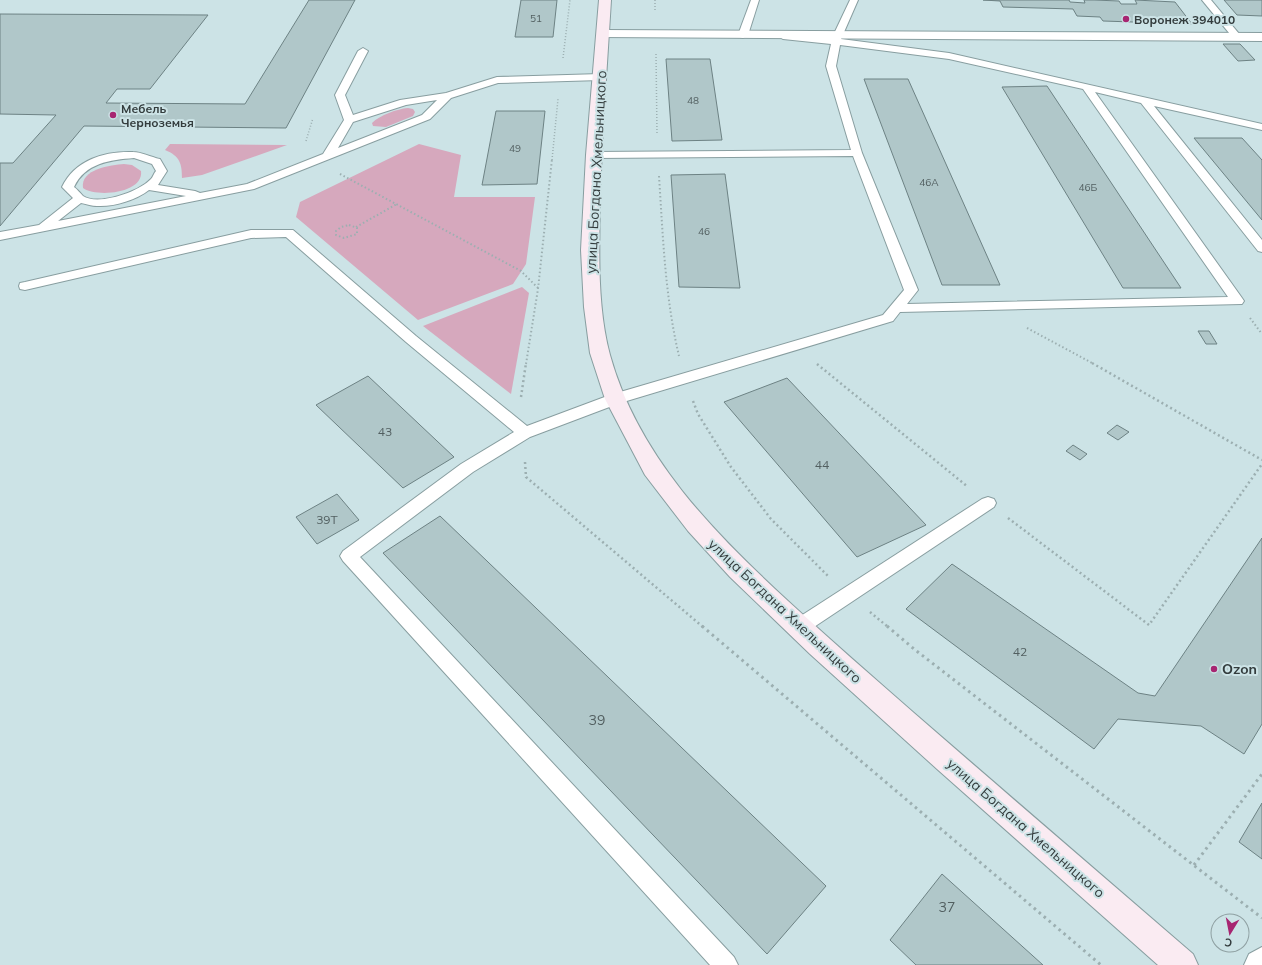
<svg xmlns="http://www.w3.org/2000/svg" width="1262" height="965" font-family="Mulish,sans-serif">
  <style>
    .green { fill: #d6a8bd }
    .building { fill: #b0c7c9; stroke: #6d8284 }
    .lines { fill: none; stroke-linecap: round; stroke-linejoin: round }
    .lane-casing { stroke: #889ea0; stroke-width: 2 }
    .street-casing { stroke: #889ea0; stroke-width: 2 }
    .secondary-casing { stroke: #889ea0; stroke-width: 2 }
    .path-far3 { stroke: #9cafb1; stroke-width: 1.5; stroke-dasharray: 1 2; stroke-linecap: butt }
    .path-far2 { stroke: #9cafb1; stroke-width: 2; stroke-dasharray: 1.5 2.5; stroke-linecap: butt }
    .path-far1 { stroke: #9cafb1; stroke-width: 2.5; stroke-dasharray: 2 3; stroke-linecap: butt }
    .path { stroke: #9cafb1; stroke-width: 3; stroke-dasharray: 2.5 4; stroke-linecap: butt }
    .lane { fill: #fff; fill-rule: evenodd }
    .street { fill: #fff; fill-rule: evenodd }
    .secondary { fill: #faebf2; fill-rule: evenodd }
    .poi-dot { fill: #a72571; stroke: #cce3e6; stroke-width: 1.5 }
    .labels { text-anchor: middle; dominant-baseline: central; stroke-width: 4; stroke-linejoin: round; paint-order: stroke }
    .far-number-label { font-size: 10px; fill: #525f60 }
    .far-poi-label { font-size: 12px; font-weight: bold; fill: #333c3d; stroke: #cce3e6; text-anchor: start }
    .number-label { font-size: 12px; fill: #525f60 }
    .street-label { font-size: 14px; fill: #333c3d; stroke: #cce3e6 }
    .poi-label { font-size: 14px; font-weight: bold; fill: #333c3d; stroke: #cce3e6; text-anchor: start }
    .near-number-label { font-size: 14px; fill: #525f60 }
  </style>
  <rect width="100%" height="100%" fill="#cce3e6"/>
  <g class="green">
    <path d="M408 108 413 109 415 112 413 116 386 127 373 126 372 123C380 115 397 109 408 108Z"/>
    <path d="M170 144 287 145 202 175 182 178C182 164 180 156 165 150Z"/>
    <polygon points="419,144 461,155 454,197 535,197 526,264 513,284 418,320 296,217 300,202"/>
    <path d="M124 164 132 165 141 171C144 193 97 198 83 188 80 169 111 165 124 164Z"/>
    <polygon points="522,287 529,293 511,394 423,326"/>
  </g>
  <g class="building">
    <polygon points="309,0 355,0 286,128 84,126 0,226 0,163 13,163 56,115 0,114 0,14 208,15 150,89 117,89 106,103 245,104"/>
    <polygon points="521,0 557,0 553,37 515,37"/>
    <polygon points="983,0 1069,0 1070,2 1085,3 1084,0 1094,0 1119,1 1121,4 1137,4 1135,0 1175,2 1192,24 1103,21 1100,17 1077,16 1073,9 1003,7 1000,1"/>
    <polygon points="1224,0 1262,0 1262,16 1237,15"/>
    <polygon points="1223,44 1240,44 1255,60 1238,61"/>
    <polygon points="666,59 710,59 722,140 672,141"/>
    <polygon points="864,79 908,79 1000,285 942,285"/>
    <polygon points="1047,86 1181,288 1123,288 1002,87"/>
    <polygon points="496,111 545,111 537,184 482,185"/>
    <polygon points="1194,138 1242,138 1262,160 1262,220"/>
    <polygon points="725,174 740,288 679,287 671,175"/>
    <polygon points="1198,331 1209,331 1217,344 1206,344"/>
    <polygon points="368,376 454,457 403,488 316,405"/>
    <polygon points="787,378 926,525 857,557 724,402"/>
    <polygon points="1117,425 1129,432 1118,440 1107,433"/>
    <polygon points="1073,445 1087,454 1080,460 1066,451"/>
    <polygon points="337,494 359,520 317,544 296,517"/>
    <polygon points="440,516 826,886 767,954 383,553"/>
    <polygon points="1262,538 1262,724 1244,754 1201,726 1118,719 1094,749 906,609 952,564 1138,693 1155,696"/>
    <polygon points="1262,803 1262,859 1239,842"/>
    <polygon points="942,874 1043,965 916,965 890,940"/>
  </g>
  <g class="lines">
    <defs>
      <g id="lane">
        <polygon points="751,0 759,0 748,35 743,38 740,37 738,35"/>
        <path d="M850 0H858L841 39 949 53 1262 124V130L1154 106 1262 240V252L1258 251 1141 103 1095 92 1242 298 1244 301 1242 304 900 312 893 321 620 403 530 437 473 472 360 557 734 957 738 965H710L343 561 340 556 343 551 461 464 514 432 406 342 286 237 251 238 25 290 20 289 19 286 20 283 25 282 251 230H293L416 336 527 426 610 395 883 315 904 290 853 156 594 158 589 155 594 152 851 150 826 66 831 44 783 39 778 36 783 33 832 38ZM840 45 949 59 1083 89 1228 297 907 304 918 290 862 153 836 66Z"/>
        <polygon points="1202,0 1211,0 1240,35 1242,37 1240,39 1234,39"/>
        <path d="M363 48 368 51 345 95 353 115 400 100 446 93 497 77 601 74 606 77 601 80 498 83 451 98 430 119 254 189 0 240V232L39 225 73 198 62 187C75 160 104 151 133 152 141 152 151 157 160 159L167 171 158 185 195 191 200 193 247 184 323 154 344 120 335 95 358 51ZM437 100 422 115 338 148 353 122 406 105ZM134 158 152 164 156 171C154 173 153 177 151 179 139 192 98 206 83 196 80 193 77 189 74 187 85 163 110 160 134 158ZM149 190 186 196 58 221 81 203C87 204 92 206 97 206 114 207 136 200 149 190Z"/>
        <polygon points="988,497 994,499 996,503 994,507 805,633 799,635 793,633 790,627 793,621 982,499"/>
      </g>
      <g id="street">
        <polygon points="603,30 1262,33 1262,41 599,37 597,34 599,31"/>
        <polygon points="1262,947 1262,965 1244,965 1249,954"/>
      </g>
      <path id="secondary" d="M599 0H611C607 66 602 133 600 199 599 249 597 307 610 355 638 456 713 532 788 601 829 639 872 676 914 713 1007 794 1100 874 1193 954L1198 965H1158L937 769 810 654 730 577 688 531 645 475 605 399 590 353 584 307 581 250 586 155Z"/>
    </defs>
    <use href="#lane" class="lane-casing"/>
    <use href="#street" class="street-casing"/>
    <use href="#secondary" class="secondary-casing"/>
    <g class="path-far3">
      <polyline points="655,0 655,11"/>
      <polyline points="656,54 657,133"/>
      <polyline points="563,58 570,0"/>
      <polyline points="306,141 313,118"/>
      <polyline points="552,160 558,99"/>
    </g>
    <g class="path-far2">
      <polyline points="340,174 521,271 538,288"/>
      <path d="M659 176C663 237 665 297 679 356"/>
      <polygon points="349,225 357,228 357,234 344,238 336,235 336,231 341,227"/>
      <polyline points="356,227 397,204"/>
      <polyline points="1250,318 1262,334"/>
      <polyline points="1027,328 1094,364"/>
      <polyline points="526,364 538,289 552,159"/>
    </g>
    <g class="path-far1">
      <polyline points="1092,363 1262,460"/>
      <polyline points="817,364 968,487"/>
      <polyline points="521,397 526,363"/>
      <polyline points="693,401 698,414 731,467 771,519 828,576"/>
      <polyline points="525,462 526,477 703,627"/>
      <polyline points="1008,518 1149,625 1262,464"/>
      <polyline points="870,612 888,627"/>
    </g>
    <g class="path">
      <polyline points="702,626 1101,965"/>
      <polyline points="887,626 914,649 1262,918"/>
      <polyline points="1194,865 1262,774"/>
    </g>
    <use href="#lane" class="lane"/>
    <use href="#street" class="street"/>
    <use href="#secondary" class="secondary"/>
  </g>
  <g class="poi-dot">
    <circle cx="1126" cy="19" r="4"/>
    <circle cx="113" cy="115" r="4"/>
    <circle cx="1214" cy="669" r="4"/>
  </g>
  <g class="labels">
    <g class="far-number-label">
      <text x="536" y="18">51</text>
      <text x="693" y="100">48</text>
      <text x="515" y="148">49</text>
      <text x="929" y="182">46А</text>
      <text x="1088" y="187">46Б</text>
      <text x="704" y="231">46</text>
    </g>
    <g class="far-poi-label">
      <text x="1134" y="19">Воронеж 394010</text>
      <text x="121" y="108">Мебель<tspan x="121" dy="14">Черноземья</tspan></text>
    </g>
    <g class="number-label">
      <text x="385" y="431">43</text>
      <text x="822" y="464">44</text>
      <text x="327" y="519">39Т</text>
      <text x="1020" y="651">42</text>
    </g>
    <g class="street-label">
      <text transform="translate(596 172) rotate(-87)">улица Богдана Хмельницкого</text>
      <text transform="translate(785 611) rotate(43)">улица Богдана Хмельницкого</text>
      <text transform="translate(1026 828) rotate(41)">улица Богдана Хмельницкого</text>
    </g>
    <g class="poi-label">
      <text x="1222" y="669">Ozon</text>
    </g>
    <g class="near-number-label">
      <text x="597" y="720">39</text>
      <text x="947" y="907">37</text>
    </g>
  </g>
  <g transform="translate(1230 933) rotate(190)"><circle r="19" fill="#cce3e6" stroke="#8fa0a2"/>
  <path d="M0-3L7 15L0 10L-7 15Z" fill="#a72571"/>
  <text y="-6" font-size="11" font-weight="bold" text-anchor="middle" fill="#333c3d">С</text>
  </g>
</svg>
